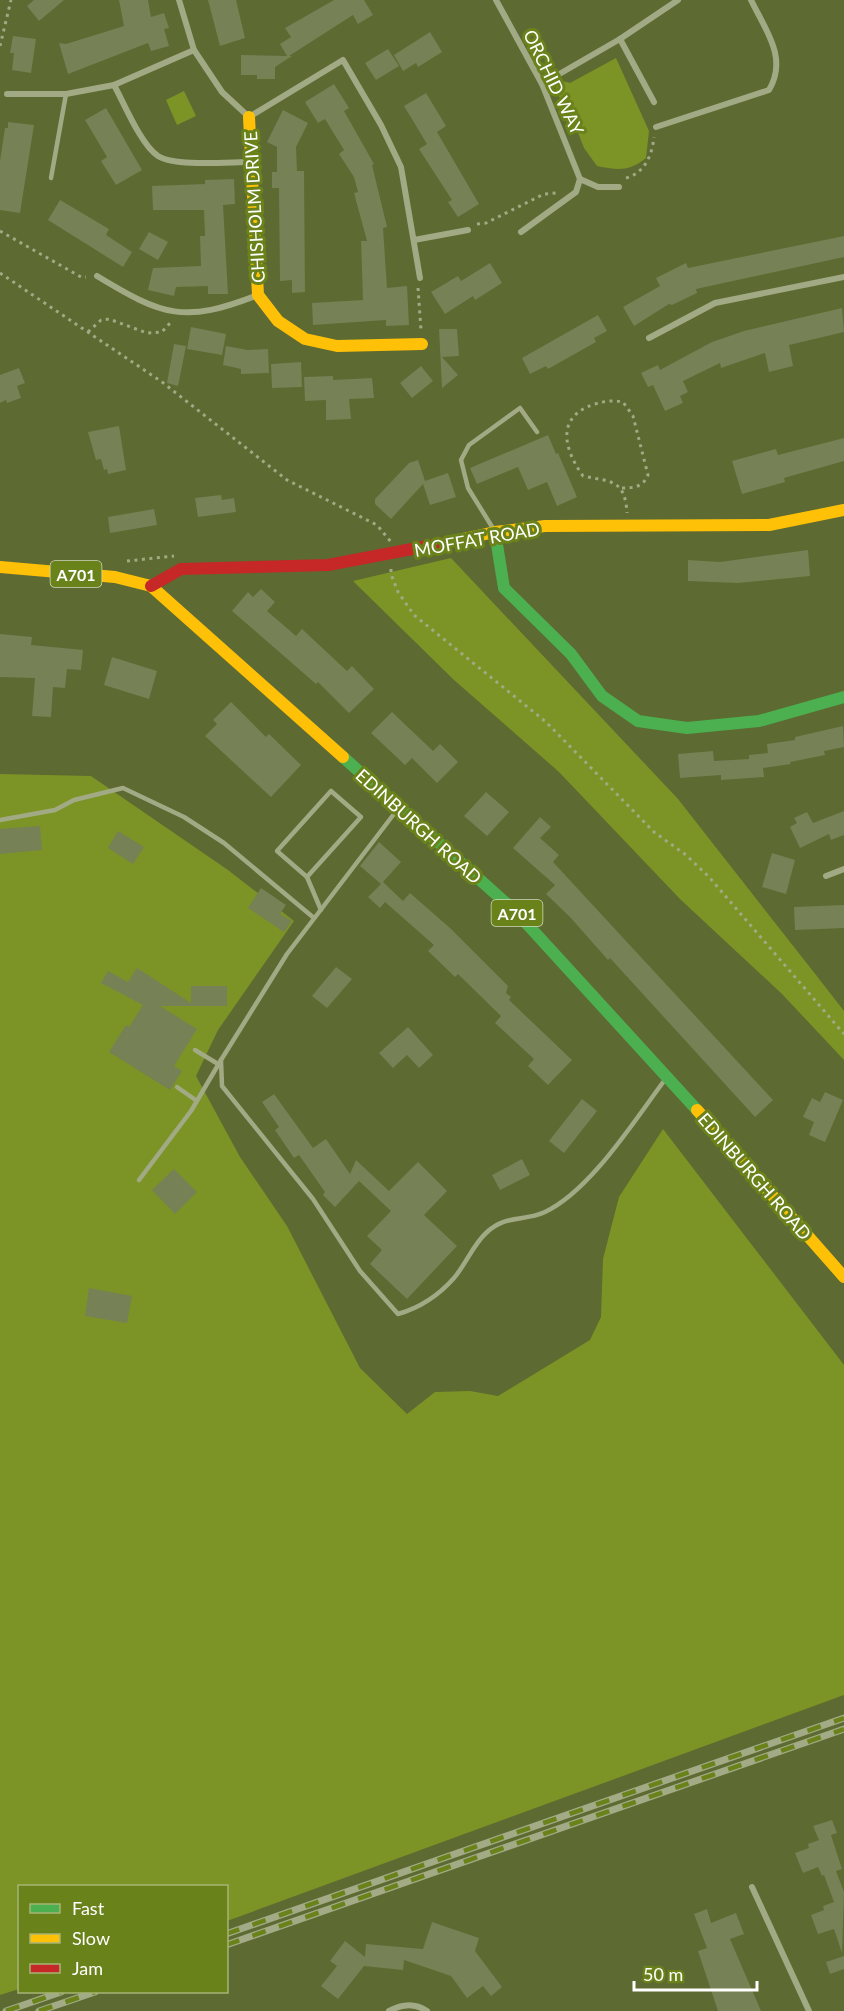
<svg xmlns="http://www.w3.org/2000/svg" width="844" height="2011" font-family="Lato,sans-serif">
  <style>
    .green { fill: #7c9425 }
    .building { fill: #768155 }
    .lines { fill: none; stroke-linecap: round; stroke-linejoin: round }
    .path { stroke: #a1aa84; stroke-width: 3; stroke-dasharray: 3 4.5; stroke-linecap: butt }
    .lane { stroke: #a1aa84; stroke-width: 4.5 }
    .street { stroke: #a1aa84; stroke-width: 6 }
    .fast { stroke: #4caf50; stroke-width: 12 }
    .slow { stroke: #ffc107; stroke-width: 12 }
    .jam { stroke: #c62828; stroke-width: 12 }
    .rail-casing { stroke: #a2aa86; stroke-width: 7 }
    .rail { stroke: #6a821a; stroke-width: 4.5; stroke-dasharray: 14; stroke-linecap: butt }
    .labels { text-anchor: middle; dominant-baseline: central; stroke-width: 6; stroke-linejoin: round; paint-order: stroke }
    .shield { fill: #6a821a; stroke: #d2daba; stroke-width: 1.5 }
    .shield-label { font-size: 16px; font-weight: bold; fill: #fff }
    .street-label { font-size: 18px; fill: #fff; stroke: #6a821a }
  </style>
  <rect width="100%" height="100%" fill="#5d6a32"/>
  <g class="green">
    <path d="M616 58 649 131 646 158C629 172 617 170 597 166L584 148 568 107 556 93V86L562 81 570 83Z"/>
    <polygon points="184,91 196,116 177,125 166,100"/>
    <polygon points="451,558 678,799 816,975 844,1011 844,1060 782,994 680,899 559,772 454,680 353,581"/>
    <polygon points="0,774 91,776 228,870 294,921 218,1030 196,1076 240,1157 287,1226 360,1368 407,1414 435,1392 470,1391 498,1396 590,1340 601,1317 603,1259 619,1197 663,1129 844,1365 844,1695 227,1921 226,1886 20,1886 19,1989 0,1995"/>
  </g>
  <g class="building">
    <polygon points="34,0 64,0 39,21 27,6"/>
    <polygon points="119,0 148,0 151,17 164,13 169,28 164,29 169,46 151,51 148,43 68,74 59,43 66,44 124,26"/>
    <polygon points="208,0 236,0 245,38 220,46"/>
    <polygon points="334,0 364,0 373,15 358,24 353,15 289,56 292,56 275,67 275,79 257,79 257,75 241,75 241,55 287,56 280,44 291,37 285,28"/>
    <polygon points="430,32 442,52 418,67 416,63 403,71 394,55"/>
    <polygon points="13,36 36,39 31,73 12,70 14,53 10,53"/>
    <polygon points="388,49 399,66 376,80 365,63"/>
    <polygon points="334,84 349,108 344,111 374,164 372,165 387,227 383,228 387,288 407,286 409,325 386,326 386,320 313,325 312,303 363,300 361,241 367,241 354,193 358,192 354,177 339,154 344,150 325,119 318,123 305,102"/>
    <polygon points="426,93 446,126 437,132 479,204 458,217 448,202 452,200 419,149 427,144 404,106"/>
    <polygon points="106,108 142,170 116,185 101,161 107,157 85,120"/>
    <polygon points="283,110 308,123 296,147 297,171 304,171 305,292 292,293 292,280 280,281 279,188 272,188 272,172 277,172 277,147 267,142"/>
    <polygon points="8,122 34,125 20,213 0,210 0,161 5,128 8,128"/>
    <polygon points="234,179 235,204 223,205 228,294 208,294 208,286 176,287 174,296 148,290 153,268 201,266 200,236 205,236 204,210 153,210 152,186 205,184 205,180"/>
    <polygon points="60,200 109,229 106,235 132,252 123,267 48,220"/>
    <polygon points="149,232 168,242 158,260 139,249"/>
    <polygon points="844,236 844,257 696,289 697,293 672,305 669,304 634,326 623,307 660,286 656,278 686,263 688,268"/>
    <polygon points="490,263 502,283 475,300 473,296 445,314 431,292 458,276 461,281"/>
    <polygon points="842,308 844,332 789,345 793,366 769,372 765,353 721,368 720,363 683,381 688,392 680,396 683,403 665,411 653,385 648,387 641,373 658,365 660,370 712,342 744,331"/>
    <polygon points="598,315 607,331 594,338 596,342 548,369 546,366 530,374 522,358"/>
    <polygon points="191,327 226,334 222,355 187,349"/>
    <polygon points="439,329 457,329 459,356 442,357 458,375 442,388"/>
    <polygon points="174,344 186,346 178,386 167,383"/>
    <polygon points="226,346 248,350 268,349 269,373 241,374 241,369 223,365"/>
    <polygon points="301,362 302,387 272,388 271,364"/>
    <polygon points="421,366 433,381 412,398 400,383"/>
    <polygon points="19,368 25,383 17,386 21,398 7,403 6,400 0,403 0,375"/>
    <polygon points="333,376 333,380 372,378 374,398 349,399 351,419 326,420 326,400 305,401 304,377"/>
    <polygon points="119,426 126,470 108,474 107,469 104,470 101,459 96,460 88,432"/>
    <polygon points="548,435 556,454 558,453 577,497 557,506 547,482 528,490 518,467 477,484 470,468"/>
    <polygon points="844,438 844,461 784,478 785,482 742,494 732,461 776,449 778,455"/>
    <polygon points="418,460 425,481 448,473 456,497 430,505 423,484 391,519 375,504 375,499 409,463"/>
    <polygon points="221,495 222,500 234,498 236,512 198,517 195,498"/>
    <polygon points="154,509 157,525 110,533 108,517"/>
    <polygon points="808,550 810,576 738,583 688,581 688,560 720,562"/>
    <polygon points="261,589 275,602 267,611 296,636 302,629 347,671 352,666 374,689 349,713 318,682 316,684 232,611 248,592 253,597"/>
    <polygon points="0,634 32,637 31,645 83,650 81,670 67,669 65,688 53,687 51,717 32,716 35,678 0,677"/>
    <polygon points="112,657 157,671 149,699 104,685"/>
    <polygon points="231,702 266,737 269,734 301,765 271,797 205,736 217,724 213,720"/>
    <polygon points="392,712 433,751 440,744 458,762 437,783 412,758 405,765 371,733"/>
    <polygon points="843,726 844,747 824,751 825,755 790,762 791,764 763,768 764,777 721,780 721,775 680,778 678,754 713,751 714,761 749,759 749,755 768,753 767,744 795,740 795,737"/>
    <polygon points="486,792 509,812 487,836 464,816"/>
    <polygon points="844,811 844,835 831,840 829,834 800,848 790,827 797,823 794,818 807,812 813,823"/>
    <polygon points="540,817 551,827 540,838 559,855 553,862 773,1100 755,1117 610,958 608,960 570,917 546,894 555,885 513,848"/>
    <polygon points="40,826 42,850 0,854 0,829"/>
    <polygon points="118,831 144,847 133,864 108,848"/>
    <polygon points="379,842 401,862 383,882 403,901 410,893 450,928 508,986 506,993 511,997 509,1000 572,1060 548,1085 528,1066 534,1059 495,1023 501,1016 458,974 455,977 428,951 434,945 385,902 380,908 368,897 381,884 360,866"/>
    <polygon points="772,853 795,860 786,894 762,887"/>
    <polygon points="261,888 286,905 280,914 292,921 284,932 248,908"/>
    <polygon points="844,905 844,928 795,930 794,907"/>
    <polygon points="336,967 352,979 327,1008 312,996"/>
    <polygon points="137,968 191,1003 191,986 227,986 227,1006 160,1006 197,1029 174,1066 182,1071 170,1090 109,1052 126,1025 129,1027 143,1005 101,983 108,971 128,982"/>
    <polygon points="408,1027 433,1055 419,1068 407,1055 393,1068 379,1053"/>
    <polygon points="825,1092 843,1100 825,1142 809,1135 814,1122 803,1117 812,1098 820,1102"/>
    <polygon points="274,1094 313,1148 326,1139 350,1174 356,1160 389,1191 418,1162 447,1191 424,1215 457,1246 407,1299 370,1264 382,1250 367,1236 391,1211 359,1181 335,1207 323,1195 325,1192 299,1155 294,1158 275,1130 279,1127 262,1102"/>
    <polygon points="582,1099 597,1111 564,1153 549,1141"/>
    <polygon points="522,1159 530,1175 500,1190 492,1175"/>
    <polygon points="174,1169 197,1192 175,1214 152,1190"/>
    <polygon points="89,1288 132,1296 127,1323 85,1316"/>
    <polygon points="832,1820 837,1833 831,1835 842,1869 836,1871 844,1892 842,1953 834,1929 818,1934 811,1915 824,1910 823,1906 834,1902 824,1875 822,1876 818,1867 803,1873 795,1853 809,1848 808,1844 819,1840 813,1826"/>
    <polygon points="707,1909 711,1923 736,1913 744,1934 730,1939 761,2011 718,2011 698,1951 707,1948 694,1914"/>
    <polygon points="432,1922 479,1938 475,1951 502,1987 491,1996 483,1986 467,1998 451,1976 404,1960 403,1970 364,1966 338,1999 321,1986 337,1966 330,1961 345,1941 365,1957 366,1944 423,1949"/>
    <polygon points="844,1956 844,1969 830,1974 826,1962"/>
  </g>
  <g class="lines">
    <g class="path">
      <polyline points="0,46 11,0"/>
      <path d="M626 178C645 173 652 155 654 137"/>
      <polyline points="477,224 486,223 544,194 557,193"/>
      <polyline points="0,231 81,277 86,277"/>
      <polyline points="0,273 162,382 287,480 377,525 391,542"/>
      <polyline points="418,288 421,330"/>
      <polyline points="88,332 101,320 109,319 147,333 162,332 171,322"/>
      <path d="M622 488C634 488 643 487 648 475L633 416 623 402C613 400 605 401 595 404 556 416 563 448 583 476 611 482 625 479 627 513"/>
      <polyline points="127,561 174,556"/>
      <polyline points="391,569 391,574 398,592 414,615 546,722 654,832 686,855 709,877 844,1034"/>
    </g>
    <g class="lane">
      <polyline points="51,178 66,94"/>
      <polyline points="494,530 468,488 461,460 469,445 520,408 537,432"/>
      <polygon points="331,791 361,817 307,877 277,851"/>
      <path d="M397 810 287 954 221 1060 222 1086 313 1199 360 1271 398 1314C419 1308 439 1295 454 1278 466 1264 473 1245 486 1233 506 1214 523 1222 545 1212 590 1191 634 1121 664 1081"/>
      <polyline points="0,820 55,810 74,800 123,788 184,817 224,843 314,918"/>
      <polyline points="307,877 321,910"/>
      <polyline points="195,1050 218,1064"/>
      <polyline points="177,1087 197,1101"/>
      <polyline points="139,1180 191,1111 221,1060"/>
    </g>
    <g class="street">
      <polyline points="179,0 194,50 222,92 249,117 343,60 381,125 401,167 420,278"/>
      <polyline points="496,0 542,84 580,179 576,192 521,232"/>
      <polyline points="620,39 654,102"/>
      <polyline points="542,84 620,39 678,0"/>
      <path d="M114 85C124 103 141 145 158 156 176 167 228 162 251 162"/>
      <polyline points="7,94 66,94 114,85 194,50"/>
      <path d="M656 127 769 90C788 58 766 31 751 0"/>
      <polyline points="580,179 598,187 619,187"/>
      <polyline points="414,240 468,230"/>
      <path d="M97 276C163 316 184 324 258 295"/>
      <polyline points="649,338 715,303 844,277"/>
      <polyline points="826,876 844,869"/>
      <polyline points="752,1887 809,2011"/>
      <path d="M389 2011C402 2004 415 2003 427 2011"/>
    </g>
    <g class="fast">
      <polyline points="495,532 504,588 571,654 602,696 638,721 687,728 759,721 844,697"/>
      <polyline points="343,757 517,913 697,1110"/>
    </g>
    <g class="slow">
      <polyline points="249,117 258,295 278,321 305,339 337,346 422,344"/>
      <polyline points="454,541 495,532 545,526 769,525 844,510"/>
      <polyline points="0,567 115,577 151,586 343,757"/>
      <polyline points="697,1110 844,1277"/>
    </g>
    <polyline class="jam" points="151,586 181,569 328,565 454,541"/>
    <defs>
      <g id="rail">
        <polyline points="226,1934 844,1718"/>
        <polyline points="226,1945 844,1729"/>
        <polyline points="6,2011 61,1992"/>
        <polyline points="39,2011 95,1992"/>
      </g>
    </defs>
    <use href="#rail" class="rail-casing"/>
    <use href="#rail" class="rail"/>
  </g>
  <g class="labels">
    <g class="shield">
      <rect x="50.5" y="561" width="51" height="26" rx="4.5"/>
      <rect x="491.5" y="900" width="51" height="26" rx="4.5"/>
    </g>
    <g class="shield-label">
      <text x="76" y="574">A701</text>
      <text x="517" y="913">A701</text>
    </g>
    <g class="street-label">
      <text transform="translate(554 82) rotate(64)">ORCHID WAY</text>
      <text transform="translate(254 207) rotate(-93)">CHISHOLM DRIVE</text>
      <text transform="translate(477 539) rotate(-10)">MOFFAT ROAD</text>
      <text transform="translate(419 826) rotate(42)">EDINBURGH ROAD</text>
      <text transform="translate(755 1176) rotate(49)">EDINBURGH ROAD</text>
    </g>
  </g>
  <rect x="18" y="1885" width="210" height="108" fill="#6a821a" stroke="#a6b476" stroke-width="1.5"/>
  <rect x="30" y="1904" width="30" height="9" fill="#4caf50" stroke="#a6b476" stroke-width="1.5"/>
  <text x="72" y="1915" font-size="18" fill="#ffffff">Fast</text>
  <rect x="30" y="1934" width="30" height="9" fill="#ffc107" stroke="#a6b476" stroke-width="1.5"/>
  <text x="72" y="1945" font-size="18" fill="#ffffff">Slow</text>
  <rect x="30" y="1964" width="30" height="9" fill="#c62828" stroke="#a6b476" stroke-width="1.5"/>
  <text x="72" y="1975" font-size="18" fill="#ffffff">Jam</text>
  <path d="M634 1981v9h123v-9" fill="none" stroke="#ffffff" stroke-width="3"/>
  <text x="643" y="1981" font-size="18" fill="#ffffff" stroke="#6a821a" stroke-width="4.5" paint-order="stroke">50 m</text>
</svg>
